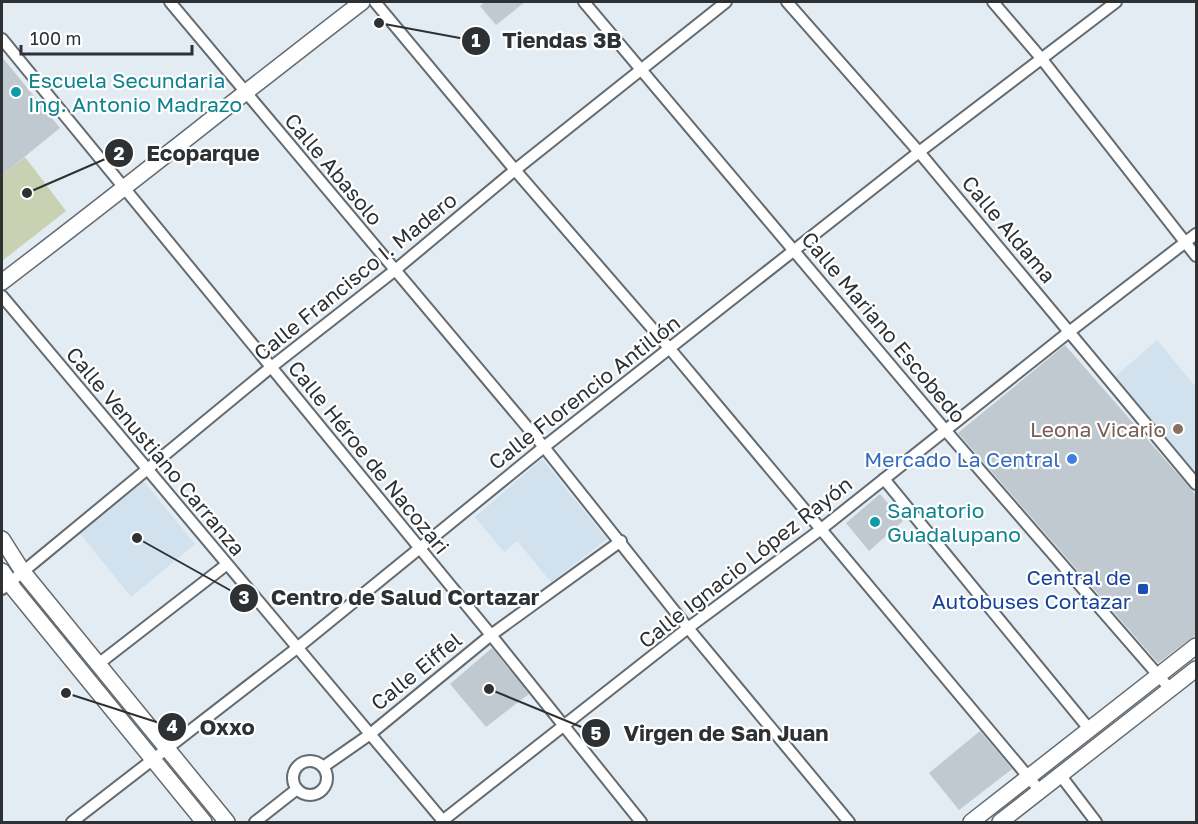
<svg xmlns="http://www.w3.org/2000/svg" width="1198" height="824" font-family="'Golos Text',sans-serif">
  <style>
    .built { fill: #d1e1ed }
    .green { fill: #c8d2b2 }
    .building { fill: #c1c9d0 }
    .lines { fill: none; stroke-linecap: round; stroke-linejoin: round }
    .street-casing { stroke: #636b71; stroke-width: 14 }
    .secondary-casing { stroke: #636b71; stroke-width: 18 }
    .street { stroke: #fff; stroke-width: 10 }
    .secondary { stroke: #fff; stroke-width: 15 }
    .culture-dot { fill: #0f9aa8; stroke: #fff; stroke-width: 2 }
    .education-dot { fill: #8d6e63; stroke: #fff; stroke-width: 2 }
    .shop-dot { fill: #3f7fe0; stroke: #fff; stroke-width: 2 }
    .transit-dot { fill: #1a4fb4; stroke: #fff; stroke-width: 2 }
    .labels { text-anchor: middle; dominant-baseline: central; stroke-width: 4.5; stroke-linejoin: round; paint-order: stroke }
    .culture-label { font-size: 21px; fill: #0d838f; stroke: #fff; text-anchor: start }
    .street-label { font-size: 21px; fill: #2e3134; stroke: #fff }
    .education-label { font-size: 21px; fill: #785e54; stroke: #fff; text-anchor: end }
    .shop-label { font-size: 21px; fill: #366cbe; stroke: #fff; text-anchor: end }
    .transit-label { font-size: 21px; fill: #164399; stroke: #fff; text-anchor: end }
    .leader { fill: none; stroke: #2e3134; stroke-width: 2 }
    .callout-dot { fill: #2e3134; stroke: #fff; stroke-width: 2 }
    .mark-label { font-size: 18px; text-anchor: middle; font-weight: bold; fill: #fff }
    .callout-label { font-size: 22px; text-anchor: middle; font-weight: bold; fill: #2e3134; stroke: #fff; stroke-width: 4.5; stroke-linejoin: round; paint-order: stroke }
  </style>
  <rect width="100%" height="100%" fill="#e3ecf3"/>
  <g class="built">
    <polygon points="1157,340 1194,385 1196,383 1196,474 1115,377"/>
    <polygon points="542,459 607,539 551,582 517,541 504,552 475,517"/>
    <polygon points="142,479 195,544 131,597 78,531"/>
  </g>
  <polygon class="green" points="25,157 66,211 2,261 2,175"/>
  <g class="building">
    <polygon points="485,2 525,2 496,25 480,6"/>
    <polygon points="2,57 60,128 2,175"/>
    <polygon points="1065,345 1197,496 1197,634 1158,663 958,433"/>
    <polygon points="880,494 903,521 869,551 846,523"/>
    <polygon points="492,648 529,694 486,727 450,684"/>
    <polygon points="980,731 1012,769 959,810 929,773"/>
  </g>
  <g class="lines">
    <defs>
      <g id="street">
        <polyline points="170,2 544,447 688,628 849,822"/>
        <polyline points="375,2 515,170 670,349 1041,792"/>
        <polyline points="584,2 946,431 1171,690"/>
        <polyline points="787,2 919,152 1196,484"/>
        <polyline points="993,2 1041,58 1196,256"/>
        <polyline points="2,39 491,635 641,822"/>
        <polyline points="2,296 444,822"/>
        <polyline points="884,479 1090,730"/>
        <polyline points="2,589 270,368 394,271 515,170 726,2"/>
        <polyline points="97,665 226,565"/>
        <circle cx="310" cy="778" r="17"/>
        <polyline points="323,767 369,735 491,635 621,541"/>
        <polyline points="1061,776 1096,822"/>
        <polyline points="72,822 297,648 544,447 919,152 1116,2"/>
        <polyline points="255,822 297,789"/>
        <polyline points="441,822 688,628 820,530 1069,332 1196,234"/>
      </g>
      <g id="secondary">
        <path d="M2 282C123 190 242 94 362 2"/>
        <polyline points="2,539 23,572 227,822"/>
        <polyline points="2,571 14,589 204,822"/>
        <polyline points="971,822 1196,646"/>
        <polyline points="1000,822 1196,669"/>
      </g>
    </defs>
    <use href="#street" class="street-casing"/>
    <use href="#secondary" class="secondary-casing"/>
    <use href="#street" class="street"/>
    <use href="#secondary" class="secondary"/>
  </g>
  <g class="culture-dot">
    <circle cx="16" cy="92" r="6"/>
    <circle cx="875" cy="522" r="6"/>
  </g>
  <circle class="education-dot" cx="1178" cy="429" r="6"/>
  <circle class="shop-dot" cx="1072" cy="459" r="6"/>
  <rect class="transit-dot" x="1137" y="583" width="12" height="12" rx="3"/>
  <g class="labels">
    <g class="culture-label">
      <text x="28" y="80">Escuela Secundaria<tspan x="28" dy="24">Ing. Antonio Madrazo</tspan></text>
      <text x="887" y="510">Sanatorio<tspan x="887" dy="24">Guadalupano</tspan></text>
    </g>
    <g class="street-label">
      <text transform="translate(334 169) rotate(50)">Calle Abasolo</text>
      <text transform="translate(1009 229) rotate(50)">Calle Aldama</text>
      <text transform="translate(355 276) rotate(-39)">Calle Francisco I. Madero</text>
      <text transform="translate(884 327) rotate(50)">Calle Mariano Escobedo</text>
      <text transform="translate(584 392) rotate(-38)">Calle Florencio Antillón</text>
      <text transform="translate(156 451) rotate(50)">Calle Venustiano Carranza</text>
      <text transform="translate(369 457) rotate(51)">Calle Héroe de Nacozari</text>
      <text transform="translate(745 562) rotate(-38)">Calle Ignacio López Rayón</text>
      <text transform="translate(416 671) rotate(-39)">Calle Eiffel</text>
    </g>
    <g class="education-label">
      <text x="1166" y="429">Leona Vicario</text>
    </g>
    <g class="shop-label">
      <text x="1060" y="459">Mercado La Central</text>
    </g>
    <g class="transit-label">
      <text x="1131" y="577">Central de<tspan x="1131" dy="24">Autobuses Cortazar</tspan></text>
    </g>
  </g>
  <path class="leader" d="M379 23L476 41M27 193L119 153M137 538L244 598M66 693L172 727M489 689L596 733"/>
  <g class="callout-dot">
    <circle cx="379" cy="23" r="6"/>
    <circle cx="27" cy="193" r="6"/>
    <circle cx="137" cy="538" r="6"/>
    <circle cx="66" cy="693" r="6"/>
    <circle cx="489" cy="689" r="6"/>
    <circle cx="476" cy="41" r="15"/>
    <circle cx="119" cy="153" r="15"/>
    <circle cx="244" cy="598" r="15"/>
    <circle cx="172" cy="727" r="15"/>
    <circle cx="596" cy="733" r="15"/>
  </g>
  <g class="mark-label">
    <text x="476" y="47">1</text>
    <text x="119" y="160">2</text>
    <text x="244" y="604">3</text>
    <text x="172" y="733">4</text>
    <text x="596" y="740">5</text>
  </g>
  <g class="callout-label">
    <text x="562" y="48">Tiendas 3B</text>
    <text x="203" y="161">Ecoparque</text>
    <text x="405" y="605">Centro de Salud Cortazar</text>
    <text x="227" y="735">Oxxo</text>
    <text x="726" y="741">Virgen de San Juan</text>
  </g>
  <rect width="1198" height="824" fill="none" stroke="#2e3134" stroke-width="6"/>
  <path d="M21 45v9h171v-9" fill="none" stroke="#2e3134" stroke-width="3"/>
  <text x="30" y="45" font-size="18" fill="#2e3134" stroke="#ffffff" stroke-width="4.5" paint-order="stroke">100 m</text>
</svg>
